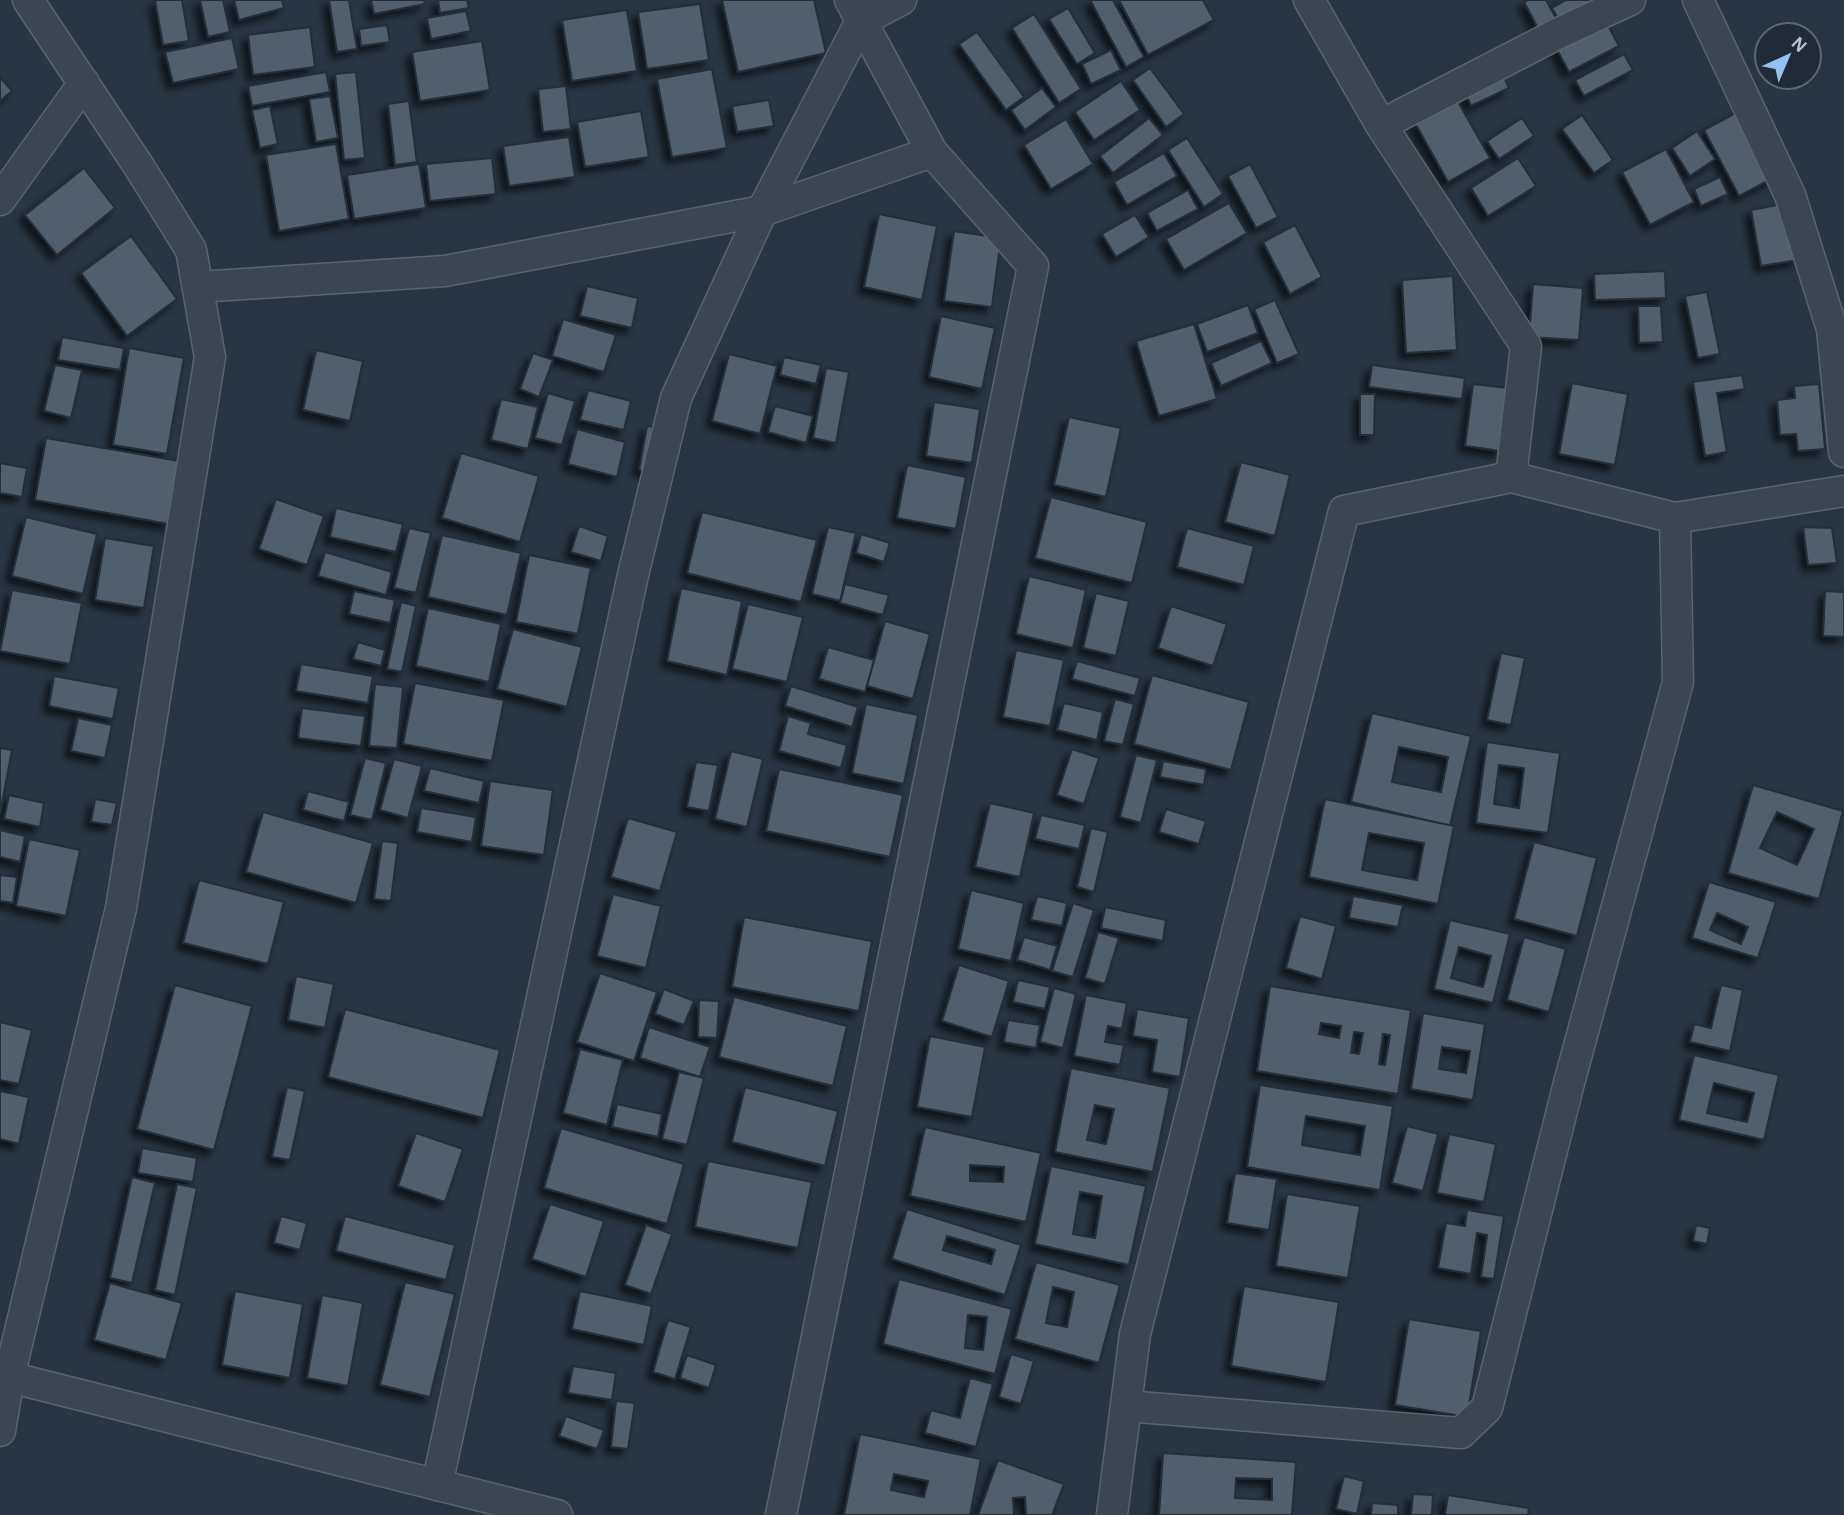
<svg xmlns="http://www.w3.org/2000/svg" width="1844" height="1515" font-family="'Alegreya Sans',sans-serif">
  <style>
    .building { fill: #515e6c; stroke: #222d39; stroke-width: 2; fill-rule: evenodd; filter: url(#shadow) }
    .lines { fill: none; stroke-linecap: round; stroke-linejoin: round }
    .minor-casing { stroke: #5a646f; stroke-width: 33 }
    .minor { stroke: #3c4651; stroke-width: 30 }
  </style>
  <defs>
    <filter id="shadow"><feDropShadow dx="-6" dy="6" stdDeviation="3.5" flood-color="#0009"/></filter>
  </defs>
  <rect width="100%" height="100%" fill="#283542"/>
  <g class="building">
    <polygon points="155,0 182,0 189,41 163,45"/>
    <polygon points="200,0 223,0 230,32 208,37"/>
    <polygon points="234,0 282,0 284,8 239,20"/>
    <polygon points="329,0 349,0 357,49 337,52"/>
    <polygon points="371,0 424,0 425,4 374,14"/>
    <polygon points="438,0 467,0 469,8 440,13"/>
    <polygon points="722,0 814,0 826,53 738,72"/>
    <polygon points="1090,0 1113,0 1144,57 1126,67"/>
    <polygon points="1119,0 1203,0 1214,20 1148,55"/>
    <polygon points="1528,0 1546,0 1557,20 1539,30 1524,2"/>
    <polygon points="1566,0 1597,0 1561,24 1552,8"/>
    <polygon points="700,4 709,60 647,69 638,12"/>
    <polygon points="1068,8 1095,53 1077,64 1049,19"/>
    <polygon points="627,10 637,71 572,81 562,20"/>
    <polygon points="466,11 471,31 431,39 427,18"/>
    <polygon points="1034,14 1081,89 1059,103 1012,28"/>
    <polygon points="1604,18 1619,46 1569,72 1554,44"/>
    <polygon points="387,25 390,42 361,46 359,29"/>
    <polygon points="310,27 315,67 253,75 248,35"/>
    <polygon points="977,32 1024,97 1006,110 959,44"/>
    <polygon points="232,38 239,69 173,83 165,52"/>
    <polygon points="482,41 490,90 420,101 412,52"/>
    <polygon points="1111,50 1121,70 1091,84 1082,64"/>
    <polygon points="1624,54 1633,70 1584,96 1575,80"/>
    <polygon points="1150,68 1184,114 1166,127 1133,80"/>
    <polygon points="712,69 727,148 672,157 657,79"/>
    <polygon points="326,72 330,92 252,106 248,86"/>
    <polygon points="356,72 365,158 344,160 335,74"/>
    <polygon points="1502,73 1509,88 1471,106 1464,90"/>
    <polygon points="0,77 12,91 0,101"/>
    <polygon points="1121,81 1140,110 1094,140 1075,112"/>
    <polygon points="566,86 571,129 543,132 538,89"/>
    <polygon points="1042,88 1056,107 1025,130 1011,110"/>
    <polygon points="330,96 338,138 316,142 309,99"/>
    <polygon points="769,100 774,126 737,132 732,106"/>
    <polygon points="1457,100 1490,158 1448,182 1415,123"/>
    <polygon points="409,101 417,162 395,165 388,104"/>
    <polygon points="270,106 278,144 260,148 252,110"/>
    <polygon points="1741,110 1777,176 1739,196 1704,130"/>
    <polygon points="641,111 649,157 585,167 577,122"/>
    <polygon points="1582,115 1613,160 1594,173 1562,129"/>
    <polygon points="1149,118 1163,135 1113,173 1100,156"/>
    <polygon points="1522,118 1534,136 1499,159 1487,141"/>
    <polygon points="1066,119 1093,164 1051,189 1024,145"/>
    <polygon points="1697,131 1715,159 1690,176 1672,148"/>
    <polygon points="569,137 575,177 509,186 503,146"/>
    <polygon points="1187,138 1223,194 1204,207 1168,150"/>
    <polygon points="336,144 349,219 279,231 266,155"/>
    <polygon points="1666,149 1694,202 1650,225 1622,172"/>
    <polygon points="1164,153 1177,176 1127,205 1114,182"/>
    <polygon points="492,158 496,194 430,201 426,164"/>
    <polygon points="1518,158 1536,186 1488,216 1471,188"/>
    <polygon points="419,164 426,208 354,219 347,175"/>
    <polygon points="1250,164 1278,217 1256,228 1228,176"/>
    <polygon points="84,168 115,208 57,255 25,215"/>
    <polygon points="1720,177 1728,194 1701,206 1694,189"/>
    <polygon points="1188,190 1198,209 1157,231 1147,213"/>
    <polygon points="1229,203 1247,233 1184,270 1166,239"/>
    <polygon points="1788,203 1798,260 1761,266 1751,210"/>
    <polygon points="879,214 937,226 922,300 864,287"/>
    <polygon points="1135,215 1149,237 1116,257 1102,234"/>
    <polygon points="1295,225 1322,277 1290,294 1263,242"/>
    <polygon points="954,231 1001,238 992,307 944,301"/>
    <polygon points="131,236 177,299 127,336 81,273"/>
    <polygon points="1665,271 1666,298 1595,300 1594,274"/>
    <polygon points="1453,276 1457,350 1406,353 1402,280"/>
    <polygon points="1533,284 1583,288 1579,340 1529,337"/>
    <polygon points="587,286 638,298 632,328 580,316"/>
    <polygon points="1707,292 1720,354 1698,358 1685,296"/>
    <polygon points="1275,300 1299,354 1277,363 1254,309"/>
    <polygon points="1248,305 1258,333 1207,352 1197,324"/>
    <polygon points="1638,306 1661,306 1663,342 1639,343"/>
    <polygon points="941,316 995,328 982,389 929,377"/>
    <polygon points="563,319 616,335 604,372 552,356"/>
    <polygon points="1194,324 1217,399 1159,416 1136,341"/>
    <polygon points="62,337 124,348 120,370 58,360"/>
    <polygon points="1261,341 1272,363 1221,386 1211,363"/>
    <polygon points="129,348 184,358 167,454 113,445"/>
    <polygon points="316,350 363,361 350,421 303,410"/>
    <polygon points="533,353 553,360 539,397 520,389"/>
    <polygon points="729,354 777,366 760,434 712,421"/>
    <polygon points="784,357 821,365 816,384 780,375"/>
    <polygon points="55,365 82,370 71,418 44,411"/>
    <polygon points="1372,365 1465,378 1462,399 1369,387"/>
    <polygon points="826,368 849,372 836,443 813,438"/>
    <polygon points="1742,375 1745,389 1717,393 1727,452 1705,456 1693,382"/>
    <polygon points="1572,383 1628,394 1615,465 1559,454"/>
    <polygon points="1473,384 1508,388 1501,451 1465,446"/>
    <polygon points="1819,384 1825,449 1798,451 1796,434 1780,435 1777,400 1795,398 1794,386"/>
    <polygon points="588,390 631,401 624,430 580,420"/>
    <polygon points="548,393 575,401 562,445 535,438"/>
    <polygon points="1360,394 1375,394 1374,435 1360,435"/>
    <polygon points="501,399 538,407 528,449 491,440"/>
    <polygon points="934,402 980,409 972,463 926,456"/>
    <polygon points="775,406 813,416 806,443 768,432"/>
    <polygon points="1069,417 1121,428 1106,497 1054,485"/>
    <polygon points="647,426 664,429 657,473 639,470"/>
    <polygon points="577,429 625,442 617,477 568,464"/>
    <polygon points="46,438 179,461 169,524 35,500"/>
    <polygon points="461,453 539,476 520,542 442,518"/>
    <polygon points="1241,462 1290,475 1275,536 1225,522"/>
    <polygon points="0,463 27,468 22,497 0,493"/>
    <polygon points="907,465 966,477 956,529 897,518"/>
    <polygon points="1051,497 1147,522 1132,583 1035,558"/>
    <polygon points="276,499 324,516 307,565 259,549"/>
    <polygon points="336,508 403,524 396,552 330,537"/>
    <polygon points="702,512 817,540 801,602 687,573"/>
    <polygon points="26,517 97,534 83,594 12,576"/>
    <polygon points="579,526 608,536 601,561 571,552"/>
    <polygon points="828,527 856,533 840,601 812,594"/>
    <polygon points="1803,527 1832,528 1837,563 1808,565"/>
    <polygon points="409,528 431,533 416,593 394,588"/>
    <polygon points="1187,528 1254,546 1244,585 1177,567"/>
    <polygon points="861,534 890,543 884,562 856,553"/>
    <polygon points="442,535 521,553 507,615 428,597"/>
    <polygon points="105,538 154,546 144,608 95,600"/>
    <polygon points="325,552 392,572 386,595 318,576"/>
    <polygon points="529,555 591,568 578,634 516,622"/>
    <polygon points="1029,576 1086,590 1073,648 1016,634"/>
    <polygon points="845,584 889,595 883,615 840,603"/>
    <polygon points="681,588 742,601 727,675 667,661"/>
    <polygon points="12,590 82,603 70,664 0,651"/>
    <polygon points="354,591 395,600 390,623 349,614"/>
    <polygon points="1825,591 1844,592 1844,637 1823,636"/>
    <polygon points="1096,593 1129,601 1116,656 1083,648"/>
    <polygon points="401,602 416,606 402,672 387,669"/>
    <polygon points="748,604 803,617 787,682 732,669"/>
    <polygon points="1171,606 1227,624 1213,666 1158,648"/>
    <polygon points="428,608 501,624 489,682 416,666"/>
    <polygon points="885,621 930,634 913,699 867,686"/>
    <polygon points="513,629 582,647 567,707 497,689"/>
    <polygon points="358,642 385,650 381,666 353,659"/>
    <polygon points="828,647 874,660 865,692 819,679"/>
    <polygon points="1016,650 1064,660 1050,726 1003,717"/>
    <polygon points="1501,653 1525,658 1511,725 1487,720"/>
    <polygon points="1077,661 1140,678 1135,696 1072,679"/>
    <polygon points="301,664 373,676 368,703 296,691"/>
    <polygon points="1152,675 1249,702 1231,770 1134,744"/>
    <polygon points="54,676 119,688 113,719 49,706"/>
    <polygon points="415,683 504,700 492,761 403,744"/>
    <polygon points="375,684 403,687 397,748 369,746"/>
    <polygon points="791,686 858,707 852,727 785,706"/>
    <polygon points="1115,699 1134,704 1123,745 1104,741"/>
    <polygon points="1064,703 1103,712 1097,740 1057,730"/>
    <polygon points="866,704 918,715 904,784 852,773"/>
    <polygon points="302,708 365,716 361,746 298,738"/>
    <path d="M1372 713 1471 736 1450 826 1351 802ZM1399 747 1448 757 1441 792 1392 782Z"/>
    <polygon points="788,716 811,723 808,734 847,745 841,768 779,751"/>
    <polygon points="78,718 112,725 105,758 71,751"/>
    <path d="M1487 742 1560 753 1548 833 1476 823ZM1499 765 1524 768 1519 808 1494 804Z"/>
    <polygon points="0,748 12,750 0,814"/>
    <polygon points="1072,749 1099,758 1084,804 1057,795"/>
    <polygon points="731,751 763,759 747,827 715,819"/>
    <polygon points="1136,755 1157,760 1141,823 1120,817"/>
    <polygon points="365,758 386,763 372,820 350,815"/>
    <polygon points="394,759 422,766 408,818 380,810"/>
    <polygon points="1163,761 1206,769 1204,785 1160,777"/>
    <polygon points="696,762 718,765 709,811 687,807"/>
    <polygon points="430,768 484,781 479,803 424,791"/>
    <polygon points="779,769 903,795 890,857 766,831"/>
    <polygon points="490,781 553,790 544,855 481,846"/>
    <path d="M1753 785 1843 811 1819 899 1728 873ZM1777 812 1814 829 1797 865 1760 848Z"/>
    <polygon points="308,791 349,802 344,821 303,810"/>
    <polygon points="9,795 44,803 40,827 4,819"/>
    <polygon points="95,799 117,803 112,825 91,822"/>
    <path d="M1325 799 1454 826 1438 904 1309 877ZM1369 833 1424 843 1417 880 1362 870Z"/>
    <polygon points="990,803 1034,813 1020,877 975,867"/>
    <polygon points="421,808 476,817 472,842 417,832"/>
    <polygon points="1166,809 1206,821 1199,844 1159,832"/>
    <polygon points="263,812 373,843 356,903 246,872"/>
    <polygon points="1041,815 1085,825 1079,849 1035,839"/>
    <polygon points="628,818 677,832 660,891 611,877"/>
    <polygon points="1091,828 1108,832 1094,892 1077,887"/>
    <polygon points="0,830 25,836 20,862 0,857"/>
    <polygon points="29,839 80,850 66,916 16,906"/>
    <polygon points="382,841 398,843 391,901 374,899"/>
    <polygon points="1534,842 1597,858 1577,936 1514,919"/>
    <polygon points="0,875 17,877 13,903 0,901"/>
    <polygon points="199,880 284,902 268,964 183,943"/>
    <path d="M1709 882 1776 902 1758 958 1692 938ZM1717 913 1748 927 1741 944 1710 930Z"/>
    <polygon points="971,890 1024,903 1011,961 958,949"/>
    <polygon points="613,894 661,906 646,968 597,956"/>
    <polygon points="1037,896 1067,903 1062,926 1031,920"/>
    <polygon points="1353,896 1403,905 1398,927 1349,918"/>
    <polygon points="1073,903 1094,910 1073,977 1052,971"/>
    <polygon points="1105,907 1166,920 1163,941 1101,928"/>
    <polygon points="1300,916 1336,926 1322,979 1286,968"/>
    <polygon points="744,917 872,941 859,1011 732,987"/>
    <path d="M1450 920 1510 934 1493 1003 1434 989ZM1459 947 1491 956 1483 987 1451 978Z"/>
    <polygon points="1098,932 1119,938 1105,984 1085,978"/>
    <polygon points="1024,937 1057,946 1050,970 1017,960"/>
    <polygon points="1524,937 1566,949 1549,1012 1507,1000"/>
    <polygon points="959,965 1009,981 992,1037 942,1021"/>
    <polygon points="600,973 657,992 634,1061 577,1042"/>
    <polygon points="296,976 334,984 325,1028 288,1020"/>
    <polygon points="1018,980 1050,987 1045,1009 1013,1002"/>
    <polygon points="175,985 252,1006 214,1150 137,1129"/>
    <polygon points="1721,985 1743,990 1730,1051 1690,1042 1694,1024 1711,1028"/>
    <path d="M1270 986 1411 1010 1398 1094 1257 1071ZM1321 1023 1341 1026 1339 1038 1319 1034ZM1354 1032 1363 1033 1359 1054 1351 1053ZM1383 1034 1390 1035 1385 1065 1379 1064Z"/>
    <polygon points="1054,988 1076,994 1063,1048 1040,1042"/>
    <polygon points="664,989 694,1001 684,1025 655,1014"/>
    <polygon points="1086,995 1127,1003 1122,1029 1108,1026 1105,1042 1124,1045 1120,1065 1074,1056"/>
    <polygon points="734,997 847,1026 833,1086 719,1057"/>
    <polygon points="699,1000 719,1001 717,1038 698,1037"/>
    <polygon points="345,1009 500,1050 483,1118 328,1077"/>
    <polygon points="1137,1009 1189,1018 1180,1077 1152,1072 1157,1040 1133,1036"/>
    <path d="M1423 1013 1485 1024 1473 1100 1411 1089ZM1442 1047 1470 1051 1466 1073 1439 1069Z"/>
    <polygon points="1008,1020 1040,1025 1036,1048 1004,1042"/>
    <polygon points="0,1022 32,1030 19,1084 0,1080"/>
    <polygon points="649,1027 710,1047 700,1077 640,1058"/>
    <polygon points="930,1036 985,1047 972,1117 917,1107"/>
    <polygon points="580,1049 623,1060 607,1125 563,1113"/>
    <path d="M1694 1055 1779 1075 1764 1140 1679 1120ZM1714 1083 1754 1093 1747 1122 1707 1113Z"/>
    <path d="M1071 1068 1170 1088 1153 1172 1055 1152ZM1095 1105 1114 1109 1106 1144 1087 1140Z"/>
    <polygon points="679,1072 704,1078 687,1145 662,1139"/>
    <path d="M1260 1085 1393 1106 1380 1190 1247 1167ZM1306 1116 1365 1126 1360 1155 1302 1145Z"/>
    <polygon points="287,1087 305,1091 290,1160 272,1157"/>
    <polygon points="745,1087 838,1111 825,1166 732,1142"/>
    <polygon points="0,1091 29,1097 19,1144 0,1139"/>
    <polygon points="617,1104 662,1114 658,1137 612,1127"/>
    <polygon points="1407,1126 1438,1134 1423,1191 1392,1183"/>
    <path d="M925 1127 1041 1153 1026 1222 910 1196ZM970 1165 1004 1167 1003 1182 970 1181Z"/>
    <polygon points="561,1128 684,1164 667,1224 544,1188"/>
    <polygon points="416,1133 463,1149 445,1202 398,1186"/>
    <polygon points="1449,1134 1496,1144 1484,1202 1437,1193"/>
    <polygon points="142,1148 197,1158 193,1182 138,1173"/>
    <polygon points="708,1161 812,1182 798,1248 695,1227"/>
    <path d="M1051 1166 1146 1186 1129 1265 1035 1244ZM1080 1192 1102 1196 1095 1238 1073 1234Z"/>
    <polygon points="1235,1173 1277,1179 1269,1230 1227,1223"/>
    <polygon points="132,1177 155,1183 132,1283 110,1278"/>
    <polygon points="177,1184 197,1188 175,1295 155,1290"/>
    <polygon points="1287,1194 1360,1206 1348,1278 1276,1266"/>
    <polygon points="550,1204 604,1221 586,1277 532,1259"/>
    <path d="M907 1209 1021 1245 1005 1295 892 1259ZM947 1236 995 1250 991 1264 943 1250Z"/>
    <polygon points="1467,1210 1504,1216 1494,1279 1481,1277 1487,1235 1477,1233 1471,1274 1438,1268 1446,1223 1465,1226"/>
    <polygon points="281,1216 307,1223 300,1250 274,1243"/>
    <polygon points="345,1216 455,1245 446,1280 336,1251"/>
    <polygon points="646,1225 672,1234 651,1294 625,1285"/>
    <polygon points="1696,1225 1710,1228 1707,1244 1693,1241"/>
    <path d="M1036 1262 1120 1285 1099 1363 1015 1339ZM1053 1287 1074 1292 1067 1327 1046 1323Z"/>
    <path d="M899 1279 1012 1309 995 1374 883 1344ZM968 1315 987 1317 983 1350 965 1348Z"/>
    <polygon points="405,1282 455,1294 430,1397 380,1385"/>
    <polygon points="110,1283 182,1303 166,1360 94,1340"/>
    <polygon points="1244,1286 1339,1302 1326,1382 1231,1366"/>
    <polygon points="235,1291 303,1304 290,1378 222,1365"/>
    <polygon points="580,1291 652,1306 644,1345 572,1329"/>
    <polygon points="322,1295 363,1303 348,1386 307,1378"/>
    <polygon points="1409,1319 1481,1331 1467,1417 1395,1405"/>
    <polygon points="668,1320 691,1327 675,1379 653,1372"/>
    <polygon points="1011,1354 1034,1361 1021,1404 999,1397"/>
    <polygon points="687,1355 716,1365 709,1388 680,1378"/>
    <polygon points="573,1366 616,1373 612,1400 568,1393"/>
    <polygon points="970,1378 993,1384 976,1447 925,1433 931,1410 960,1418"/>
    <polygon points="616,1401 635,1403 628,1449 611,1447"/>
    <polygon points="566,1416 604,1430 597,1449 559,1436"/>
    <path d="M860 1434 981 1459 970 1515H844ZM894 1474 928 1481 924 1497 891 1490Z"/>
    <path d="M1163 1453 1296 1462 1292 1515H1159ZM1236 1478 1272 1479V1500L1235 1498Z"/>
    <polygon points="998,1460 1064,1484 1052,1515 1026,1515 1025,1497 1013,1498 1014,1515 978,1515"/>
    <polygon points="1344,1476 1364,1481 1357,1514 1336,1509"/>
    <polygon points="1413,1494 1433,1495 1432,1515 1411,1515"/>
    <polygon points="1448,1495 1529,1508 1528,1515 1445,1515"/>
    <polygon points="1372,1503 1398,1505 1398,1515 1371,1515"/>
  </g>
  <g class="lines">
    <defs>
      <g id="minor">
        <polyline points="1309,0 1381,125 1526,346 1511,477"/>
        <polyline points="1698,0 1790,195 1832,329 1844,452"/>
        <polyline points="1381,125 1559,33 1630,0"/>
        <polyline points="0,200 84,83"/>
        <polyline points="198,287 445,271 762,211 932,152"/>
        <polyline points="1675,518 1844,491"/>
        <polyline points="9,1377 557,1515"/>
        <polyline points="0,1431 9,1377 121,908 210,357 191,250 138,165 28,0"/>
        <polyline points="437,1485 633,575 676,398 762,211 861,21 901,0"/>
        <polyline points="781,1515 1033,266 932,152 850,0"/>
        <polyline points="1112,1515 1135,1334 1344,511 1511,477 1675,518 1678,682 1569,1083 1487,1408 1461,1433 1126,1406"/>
      </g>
    </defs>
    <use href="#minor" class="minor-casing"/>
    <use href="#minor" class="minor"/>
  </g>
  <g transform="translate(1788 56) rotate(44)"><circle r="33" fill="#202b37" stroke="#5d6772" stroke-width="2"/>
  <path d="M0-5L12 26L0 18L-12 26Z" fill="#94c1f5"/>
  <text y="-10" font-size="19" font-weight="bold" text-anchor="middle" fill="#b9c1cb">N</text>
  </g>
</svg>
